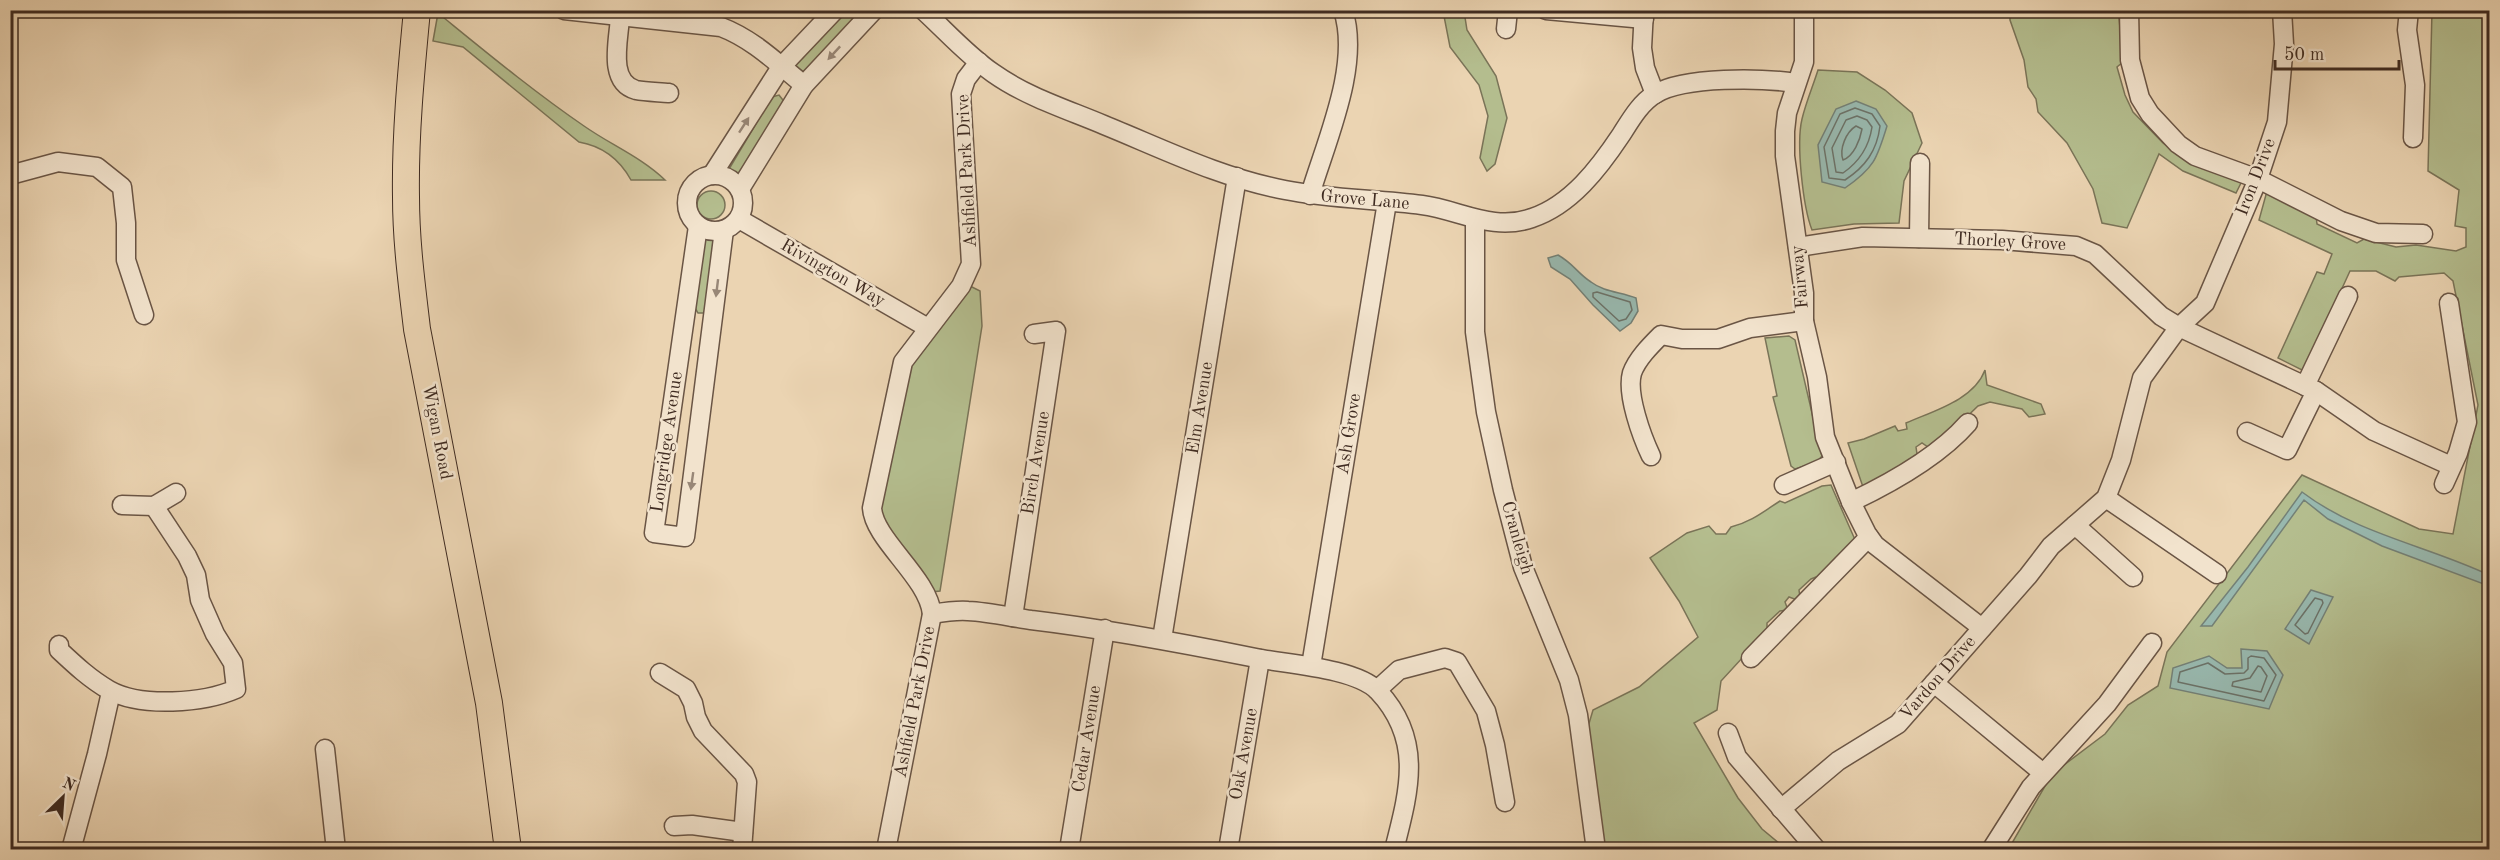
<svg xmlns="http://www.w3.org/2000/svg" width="2500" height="860" font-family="'Old Standard TT',serif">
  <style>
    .green { fill: #b4bd8e; stroke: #7a7458; stroke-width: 1.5 }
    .water { fill: #98b8ae; stroke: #748076; stroke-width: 1.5 }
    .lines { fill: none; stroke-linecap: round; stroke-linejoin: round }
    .shore { stroke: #6c7268; stroke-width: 1.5 }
    .minor-casing { stroke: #6a5545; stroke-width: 21 }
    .highway-casing { stroke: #3f2b21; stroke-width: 28 }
    .minor { stroke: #f2e3cd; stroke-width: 18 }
    .highway { stroke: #ebd4b2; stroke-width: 26 }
    .oneway { fill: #988777 }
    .labels { text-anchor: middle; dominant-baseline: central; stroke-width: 5; stroke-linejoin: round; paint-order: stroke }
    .street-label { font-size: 18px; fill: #3f2b21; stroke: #f2e3cd }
  </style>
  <rect width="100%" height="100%" fill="#ebd4b2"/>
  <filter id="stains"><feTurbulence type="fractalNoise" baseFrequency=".00333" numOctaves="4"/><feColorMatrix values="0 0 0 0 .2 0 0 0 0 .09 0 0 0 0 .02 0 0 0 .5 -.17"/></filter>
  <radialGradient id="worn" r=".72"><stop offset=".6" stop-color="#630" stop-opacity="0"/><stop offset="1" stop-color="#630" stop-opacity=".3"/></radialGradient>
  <g class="green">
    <polygon points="843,11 863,11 804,71 799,73 794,69 793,63"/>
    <polygon points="1443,11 1464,11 1467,30 1496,76 1507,118 1495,164 1487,171 1480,158 1488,116 1479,85 1450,47"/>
    <polygon points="2010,11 2114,11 2119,17 2123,62 2117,67 2125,95 2133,112 2163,143 2190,163 2242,181 2236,193 2183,171 2159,154 2127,228 2102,223 2093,189 2067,143 2038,112 2036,99 2028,87 2024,60 2010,20"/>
    <polygon points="2432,11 2489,11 2489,849 2008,850 2052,774 2105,734 2128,705 2158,686 2167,652 2302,475 2419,529 2453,534 2478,405 2453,281 2444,273 2399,277 2395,281 2376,271 2350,271 2304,371 2278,358 2317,272 2324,274 2332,254 2259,220 2267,191 2316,216 2317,224 2357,243 2364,239 2396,247 2416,245 2456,251 2466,247 2466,228 2455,226 2459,190 2428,171"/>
    <path d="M438 13C486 52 533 91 584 126 611 145 641 157 665 180H631C620 160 602 146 579 142L463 47 433 41Z"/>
    <path d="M1818 70 1857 72 1885 90 1912 113 1922 143 1904 181 1899 223 1854 224 1812 230C1803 207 1796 144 1802 119 1806 102 1813 86 1818 70Z"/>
    <polygon points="779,95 786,104 741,174 736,177 730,174 729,169 772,97"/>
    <circle cx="711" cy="205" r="14"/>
    <polygon points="709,236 718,242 706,313 698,313 695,308 702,241"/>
    <polygon points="968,285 980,291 982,326 940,591 931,592 884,521 878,503 912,355"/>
    <polygon points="1789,336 1795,340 1822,456 1817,462 1795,469 1791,466 1773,397 1777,396 1765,338"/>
    <path d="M1985 370 1987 385 2041 404 2045 414 2029 417 2022 409 1990 402 1978 406 1951 432 1928 447 1922 443 1916 447 1917 454 1884 480 1864 490 1848 443 1864 439 1895 426 1898 431 1907 429 1906 423C1933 411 1974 400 1985 370Z"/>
    <path d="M1831 485 1856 542 1824 574 1811 579 1799 590 1800 597 1797 600 1789 597 1785 602 1788 610 1780 611 1767 623V631L1721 681 1717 710 1694 723 1738 798 1762 829 1786 849H1604L1585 737 1593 710 1639 687 1698 637 1679 601 1650 558 1687 533 1709 526 1716 534H1726L1731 527C1751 522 1763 512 1780 501L1785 503 1822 486Z"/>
  </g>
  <g class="water">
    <path d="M1856 101 1876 109 1887 126C1877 159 1874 168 1845 188L1822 182 1818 145 1836 109Z"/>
    <path d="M1558 255C1574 264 1577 273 1591 282 1604 292 1621 292 1636 298L1638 311 1631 323 1620 331 1593 305 1570 279 1551 267 1548 258Z"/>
    <path d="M2302 492C2357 534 2428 546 2489 575V586L2382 546 2328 519 2304 500 2212 626H2201L2248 567Z"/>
    <polygon points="2311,590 2333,597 2309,644 2285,629"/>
    <polygon points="2241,649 2267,651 2283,675 2269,709 2170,688 2173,668 2209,656 2227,668 2242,668"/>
  </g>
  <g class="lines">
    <g class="shore">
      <path d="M1855 108 1872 114 1880 126C1877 151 1865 167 1845 180L1829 178 1824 147 1840 114Z"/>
      <path d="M1857 116 1867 120 1872 127C1869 147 1859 162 1843 173L1836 172 1832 148 1846 120Z"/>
      <path d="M1856 126 1862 129C1860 140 1854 156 1843 160 1839 149 1846 132 1856 126Z"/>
      <polygon points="1597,292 1630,302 1632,310 1626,319 1619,321 1593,297 1593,293"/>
      <polygon points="2315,598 2322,600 2323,603 2308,633 2305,634 2295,625"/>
      <polygon points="2251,656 2264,658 2276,675 2264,701 2178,682 2180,672 2208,663 2225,674 2244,673 2248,669 2248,658"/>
      <polygon points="2258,666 2261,667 2267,676 2261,692 2232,686 2233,682 2250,678"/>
    </g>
    <defs>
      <g id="minor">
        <path d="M564 10 721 27C753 39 778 64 804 85"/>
        <path d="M923 10C946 31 967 55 993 73 1027 97 1066 109 1104 125 1163 149 1221 178 1285 190 1330 199 1376 199 1422 205 1460 210 1493 232 1532 218 1571 205 1599 168 1621 135 1630 121 1640 103 1655 94 1685 76 1762 78 1796 83"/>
        <polyline points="1546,10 1644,19"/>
        <polyline points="1644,10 1642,48 1645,68 1655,94"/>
        <polyline points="1804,10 1804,62 1787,113 1785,131 1785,156 1804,293 1804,321 1817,377 1825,437 1851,502 1867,534 1875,545 1982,628"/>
        <polyline points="2129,10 2130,60 2140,98 2150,114 2178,144 2195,156 2258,179 2341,221 2376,233 2423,234"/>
        <polyline points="2409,10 2407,30 2415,85 2413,138"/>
        <path d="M620 17C619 39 607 82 636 90 646 92 659 92 669 93"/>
        <polyline points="1506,29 1508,10"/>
        <circle cx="715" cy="203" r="28"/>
        <polyline points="10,175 58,162 97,167 122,187 126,223 126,260 144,315"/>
        <polyline points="712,175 781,67 835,10"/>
        <polyline points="740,189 804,85 874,10"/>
        <path d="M1310 195C1326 141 1361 65 1343 10"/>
        <polyline points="739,219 928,328"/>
        <polyline points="1475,220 1475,332 1486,412 1503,490 1523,567 1569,680 1578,715 1596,850"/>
        <polyline points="698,226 654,533 685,537 724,230"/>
        <polyline points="1919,238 1920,163"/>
        <polyline points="1798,247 1863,237 2002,240 2076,246 2095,254 2161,316 2179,327 2316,391 2374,431 2451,466"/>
        <polyline points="2305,386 2348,296"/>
        <polyline points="2247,432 2287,450 2316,391"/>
        <path d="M1651 456C1642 437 1626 394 1632 373 1637 359 1650 346 1661 335L1682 339H1718L1750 328 1804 321"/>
        <polyline points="2444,484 2458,453 2467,422 2449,303"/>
        <polyline points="1784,485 1836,462"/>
        <polyline points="2106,498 2217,574"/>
        <path d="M1851 502C1891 483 1939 456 1968 423"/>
        <polyline points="122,505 154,506 176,493"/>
        <polyline points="2075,525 2133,577"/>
        <path d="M932 614C944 612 956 610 968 611 989 612 1010 617 1031 620 1107 629 1181 643 1256 658 1286 664 1356 668 1378 691 1424 740 1409 791 1394 850"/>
        <polyline points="1013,617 1056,331 1034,334"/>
        <polyline points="1162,639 1237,177"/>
        <path d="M59 645V650C75 665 90 679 109 690 141 708 204 703 236 689L233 663 215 634 200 600 196 575 187 556 154 506"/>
        <polyline points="1751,658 1869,537"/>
        <polyline points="1311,666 1387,202"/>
        <polyline points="660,673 686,689 693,703 696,717 703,731 744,774 747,782 742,850"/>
        <polyline points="1934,683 2043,773"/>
        <polyline points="1377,690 1399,670 1445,658 1457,662 1486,711 1495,745 1505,802"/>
        <polyline points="1728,733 1737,757 1817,850"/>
        <polyline points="325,749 336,850"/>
        <polyline points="1781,809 1838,761 1898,724 2028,576 2051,546 2106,498 2121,460 2142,378 2179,327 2205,303 2258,179 2277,122 2284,44 2282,10"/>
        <polyline points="674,826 692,825 743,832"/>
        <polyline points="71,850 97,754 111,692"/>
        <path d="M886 850 932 614C928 577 874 540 872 508L903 362 961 286 971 264 961 94 966 79 979 62"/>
        <polyline points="1069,850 1105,629"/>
        <polyline points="1228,850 1260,659"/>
        <polyline points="1991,850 2031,787 2107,704 2152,643"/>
      </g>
      <path id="highway" d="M417 10C411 73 405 135 406 197 406 242 412 286 417 329L489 703 508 850"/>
    </defs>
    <use href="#minor" class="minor-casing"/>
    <use href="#highway" class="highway-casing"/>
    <use href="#minor" class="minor"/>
    <use href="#highway" class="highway"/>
  </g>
  <defs><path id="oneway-solid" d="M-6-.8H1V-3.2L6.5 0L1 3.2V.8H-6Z" transform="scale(1.5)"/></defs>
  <g class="oneway">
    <use href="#oneway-solid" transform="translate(834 53) rotate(133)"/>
    <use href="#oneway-solid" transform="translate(744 125) rotate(-57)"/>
    <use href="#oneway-solid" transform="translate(717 288) rotate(97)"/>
    <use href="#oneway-solid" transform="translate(692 481) rotate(98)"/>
  </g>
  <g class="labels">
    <g class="street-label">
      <text transform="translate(967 171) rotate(-93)">Ashfield Park Drive</text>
      <text transform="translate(2256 177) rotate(-69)">Iron Drive</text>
      <text transform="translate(1365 200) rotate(5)">Grove Lane</text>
      <text transform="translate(2010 242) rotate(3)">Thorley Grove</text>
      <text transform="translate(833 273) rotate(30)">Rivington Way</text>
      <text transform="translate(1800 277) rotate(-95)">Fairway</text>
      <text transform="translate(1200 408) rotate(-81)">Elm Avenue</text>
      <text transform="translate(437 432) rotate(79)">Wigan Road</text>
      <text transform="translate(1349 434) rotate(-81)">Ash Grove</text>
      <text transform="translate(667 442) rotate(-82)">Longridge Avenue</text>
      <text transform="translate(1036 463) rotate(-81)">Birch Avenue</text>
      <text transform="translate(1517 538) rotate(74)">Cranleigh</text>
      <text transform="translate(1938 678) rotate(-49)">Vardon Drive</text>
      <text transform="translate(915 702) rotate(-79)">Ashfield Park Drive</text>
      <text transform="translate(1087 739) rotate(-81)">Cedar Avenue</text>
      <text transform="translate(1244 754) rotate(-80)">Oak Avenue</text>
    </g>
  </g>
  <rect width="2500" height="860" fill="none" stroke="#ebd4b2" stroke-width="36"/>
  <rect x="12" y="12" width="2476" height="836" fill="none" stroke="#3f2b21" stroke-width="3"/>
  <rect x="18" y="18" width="2464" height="824" fill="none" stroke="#3f2b21" stroke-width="1.5"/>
  <g transform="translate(63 797) rotate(25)" stroke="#f2e3cd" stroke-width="4.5" paint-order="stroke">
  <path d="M0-4.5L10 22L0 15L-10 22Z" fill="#3f2b21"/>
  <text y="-9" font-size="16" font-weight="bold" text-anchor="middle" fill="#3f2b21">N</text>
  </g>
  <path d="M2275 60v9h124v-9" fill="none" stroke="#3f2b21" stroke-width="3"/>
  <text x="2284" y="60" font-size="18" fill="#3f2b21" stroke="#f2e3cd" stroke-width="4.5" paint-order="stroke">50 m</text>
  <rect width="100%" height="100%" filter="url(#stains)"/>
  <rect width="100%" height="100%" fill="url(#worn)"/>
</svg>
